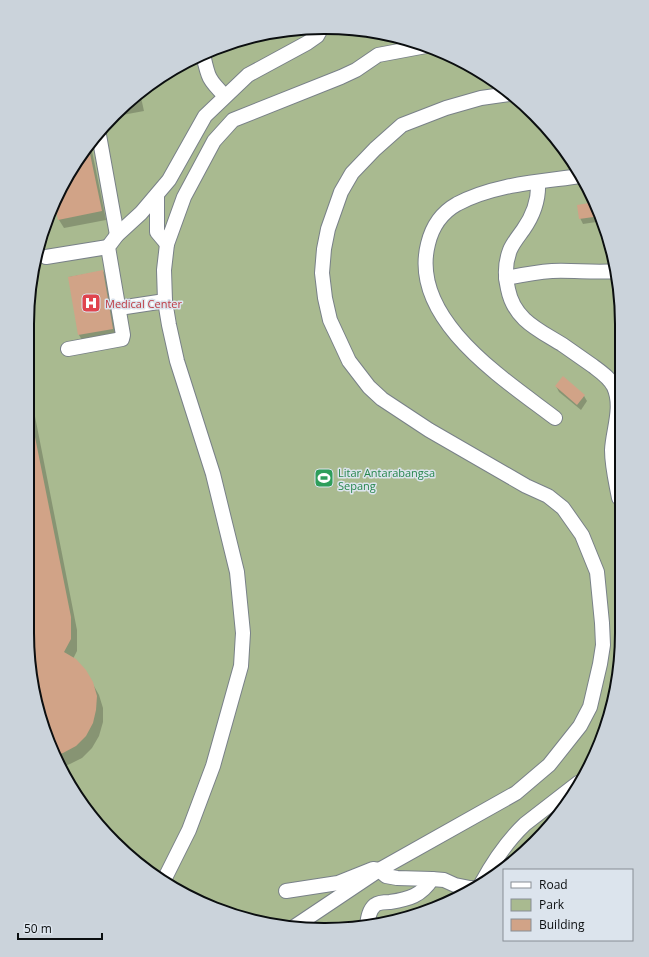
<svg xmlns="http://www.w3.org/2000/svg" width="649" height="957" font-family="'Open Sans',sans-serif">
  <style>
    .green { fill: #a9ba90 }
    .shadow { fill: #0003 }
    .building { fill: #d1a387 }
    .lines { fill: none; stroke-linecap: round; stroke-linejoin: round }
    .minor-casing { stroke: #798188; stroke-width: 16 }
    .minor { stroke: #fff; stroke-width: 14 }
    .labels { text-anchor: middle; dominant-baseline: central; stroke-width: 3; stroke-linejoin: round; paint-order: stroke }
    .health-label { font-size: 11px; fill: #be3a42; stroke: #dce4ed; text-anchor: start }
    .leisure-label { font-size: 11px; fill: #27864d; stroke: #dce4ed; text-anchor: start }
    .rim { fill: none; stroke: #0b0e10; stroke-width: 2 }
  </style>
  <rect width="100%" height="100%" fill="#dce4ed"/>
  <polygon class="green" points="324,27 382,33 438,50 490,77 535,114 572,159 599,210 616,266 622,325 616,690 591,764 535,843 473,890 383,924 305,929 211,907 143,868 77,798 43,728 27,632 33,267 58,193 114,114 159,77 210,50 266,33"/>
  <g class="shadow">
    <polygon points="140,93 144,111 117,116 115,113"/>
    <polygon points="91,146 106,220 64,228 59,220 56,205 53,206 58,193"/>
    <polygon points="595,203 603,221 583,224 580,218"/>
    <polygon points="103,271 110,283 119,341 86,347 79,335 69,277"/>
    <polygon points="556,386 584,396 587,401 581,410 559,392"/>
    <polygon points="31,396 77,630 77,651 73,659 85,670 99,695 103,708 103,722 99,736 92,748 82,758 70,764 62,767 43,728 28,640 34,638 27,606"/>
  </g>
  <g class="building">
    <polygon points="89,149 102,211 58,220 54,203 58,193"/>
    <polygon points="595,202 601,216 579,219 577,205"/>
    <polygon points="103,270 113,329 78,335 68,277"/>
    <polygon points="563,376 585,395 577,405 555,386"/>
    <polygon points="34,432 71,617 71,639 64,652 76,659 86,670 93,682 97,696 96,710 93,723 86,736 76,746 63,753 56,755 43,728 27,632 27,627 30,626 27,610 30,433"/>
  </g>
  <g class="lines">
    <defs>
      <g id="minor">
        <path d="M203 54C208 77 208 79 225 96"/>
        <polyline points="99,135 117,235"/>
        <path d="M538 182C539 199 533 216 523 230 518 237 513 243 510 250 505 263 505 277 508 289 514 320 539 330 563 345 573 352 583 359 593 366 601 372 610 378 614 387 623 407 613 430 612 450 612 466 616 482 619 498"/>
        <polyline points="157,195 157,232 167,244"/>
        <polyline points="46,257 108,247"/>
        <path d="M506 278C521 275 537 272 552 271 573 270 595 273 617 271"/>
        <polyline points="119,308 165,301"/>
        <polyline points="68,349 122,339 123,335 108,247 117,235 141,213 169,180 205,116 248,75 307,43 317,36 322,27"/>
        <path d="M555 418C504 379 409 319 428 244 432 227 441 213 457 204 495 184 539 182 581 176"/>
        <polyline points="162,879 166,876 189,830 213,766 241,666 243,633 237,572 213,474 177,361 169,325 165,301 164,270 167,244 184,197 214,141 233,120 341,77 356,70 378,55 426,46"/>
        <path d="M481 884C493 862 506 842 525 824L578 783"/>
        <polyline points="286,891 338,883 373,869 379,870 386,876 397,878 432,879 444,880 455,885 470,888 476,888"/>
        <path d="M367 925C368 918 369 910 375 905 379 902 385 902 390 902 409 899 421 896 432 879"/>
        <polyline points="294,927 379,870 516,793 549,765 580,726 590,707 600,664 603,645 602,623 597,572 582,535 563,508 548,496 526,486 429,430 382,399 369,387 349,361 330,320 325,298 322,273 324,249 328,229 341,192 352,173 375,149 402,125 446,108 481,98 510,94"/>
      </g>
    </defs>
    <use href="#minor" class="minor-casing"/>
    <use href="#minor" class="minor"/>
  </g>
  <defs>
    <symbol id="hospital-square" viewBox="-11 -11 22 22"><rect x="-9" y="-9" width="18" height="18" rx="4" fill="#e0444e" stroke="#dce4ed"/><path d="M-5-5h3v3.5h4V-5h3V5h-3V1.5h-4V5h-3Z" fill="#fff"/></symbol>
    <symbol id="stadium-square" viewBox="-11 -11 22 22"><rect x="-9" y="-9" width="18" height="18" rx="4" fill="#2e9e5b" stroke="#dce4ed"/><path d="M0-5a6.5 5 0 1 0 0 10a6.5 5 0 1 0 0-10ZM-3.5-1.8h7v3.6h-7Z" fill="#fff"/></symbol>
  </defs>
  <g fill-rule="evenodd">
    <use href="#hospital-square" x="80" y="292" width="22" height="22"/>
    <use href="#stadium-square" x="313" y="467" width="22" height="22"/>
  </g>
  <g class="labels">
    <g class="health-label">
      <text x="105" y="303">Medical Center</text>
    </g>
    <g class="leisure-label">
      <text x="338" y="472">Litar Antarabangsa<tspan x="338" dy="13">Sepang</tspan></text>
    </g>
  </g>
  <path d="M0 0H649V957H0ZM324 34H325A290 290 0 0 1 615 324V633A290 290 0 0 1 325 923H324A290 290 0 0 1 34 633V324A290 290 0 0 1 324 34Z" fill="#cbd3db" fill-rule="evenodd"/>
  <path class="rim" d="M324 34H325A290 290 0 0 1 615 324V633A290 290 0 0 1 325 923H324A290 290 0 0 1 34 633V324A290 290 0 0 1 324 34Z"/>
  <rect x="503" y="869" width="130" height="72" fill="#dce4ed" stroke="#888e95"/>
  <rect x="511" y="882" width="20" height="6" fill="#ffffff" stroke="#888e95"/>
  <text x="539" y="889" font-size="12" fill="#0b0e10">Road</text>
  <rect x="511" y="899" width="20" height="12" fill="#a9ba90" stroke="#888e95"/>
  <text x="539" y="909" font-size="12" fill="#0b0e10">Park</text>
  <rect x="511" y="919" width="20" height="12" fill="#d1a387" stroke="#888e95"/>
  <text x="539" y="929" font-size="12" fill="#0b0e10">Building</text>
  <path d="M18 933v6h84v-6" fill="none" stroke="#0b0e10" stroke-width="2"/>
  <text x="24" y="933" font-size="12" fill="#0b0e10" stroke="#dce4ed" stroke-width="3" paint-order="stroke">50 m</text>
</svg>
